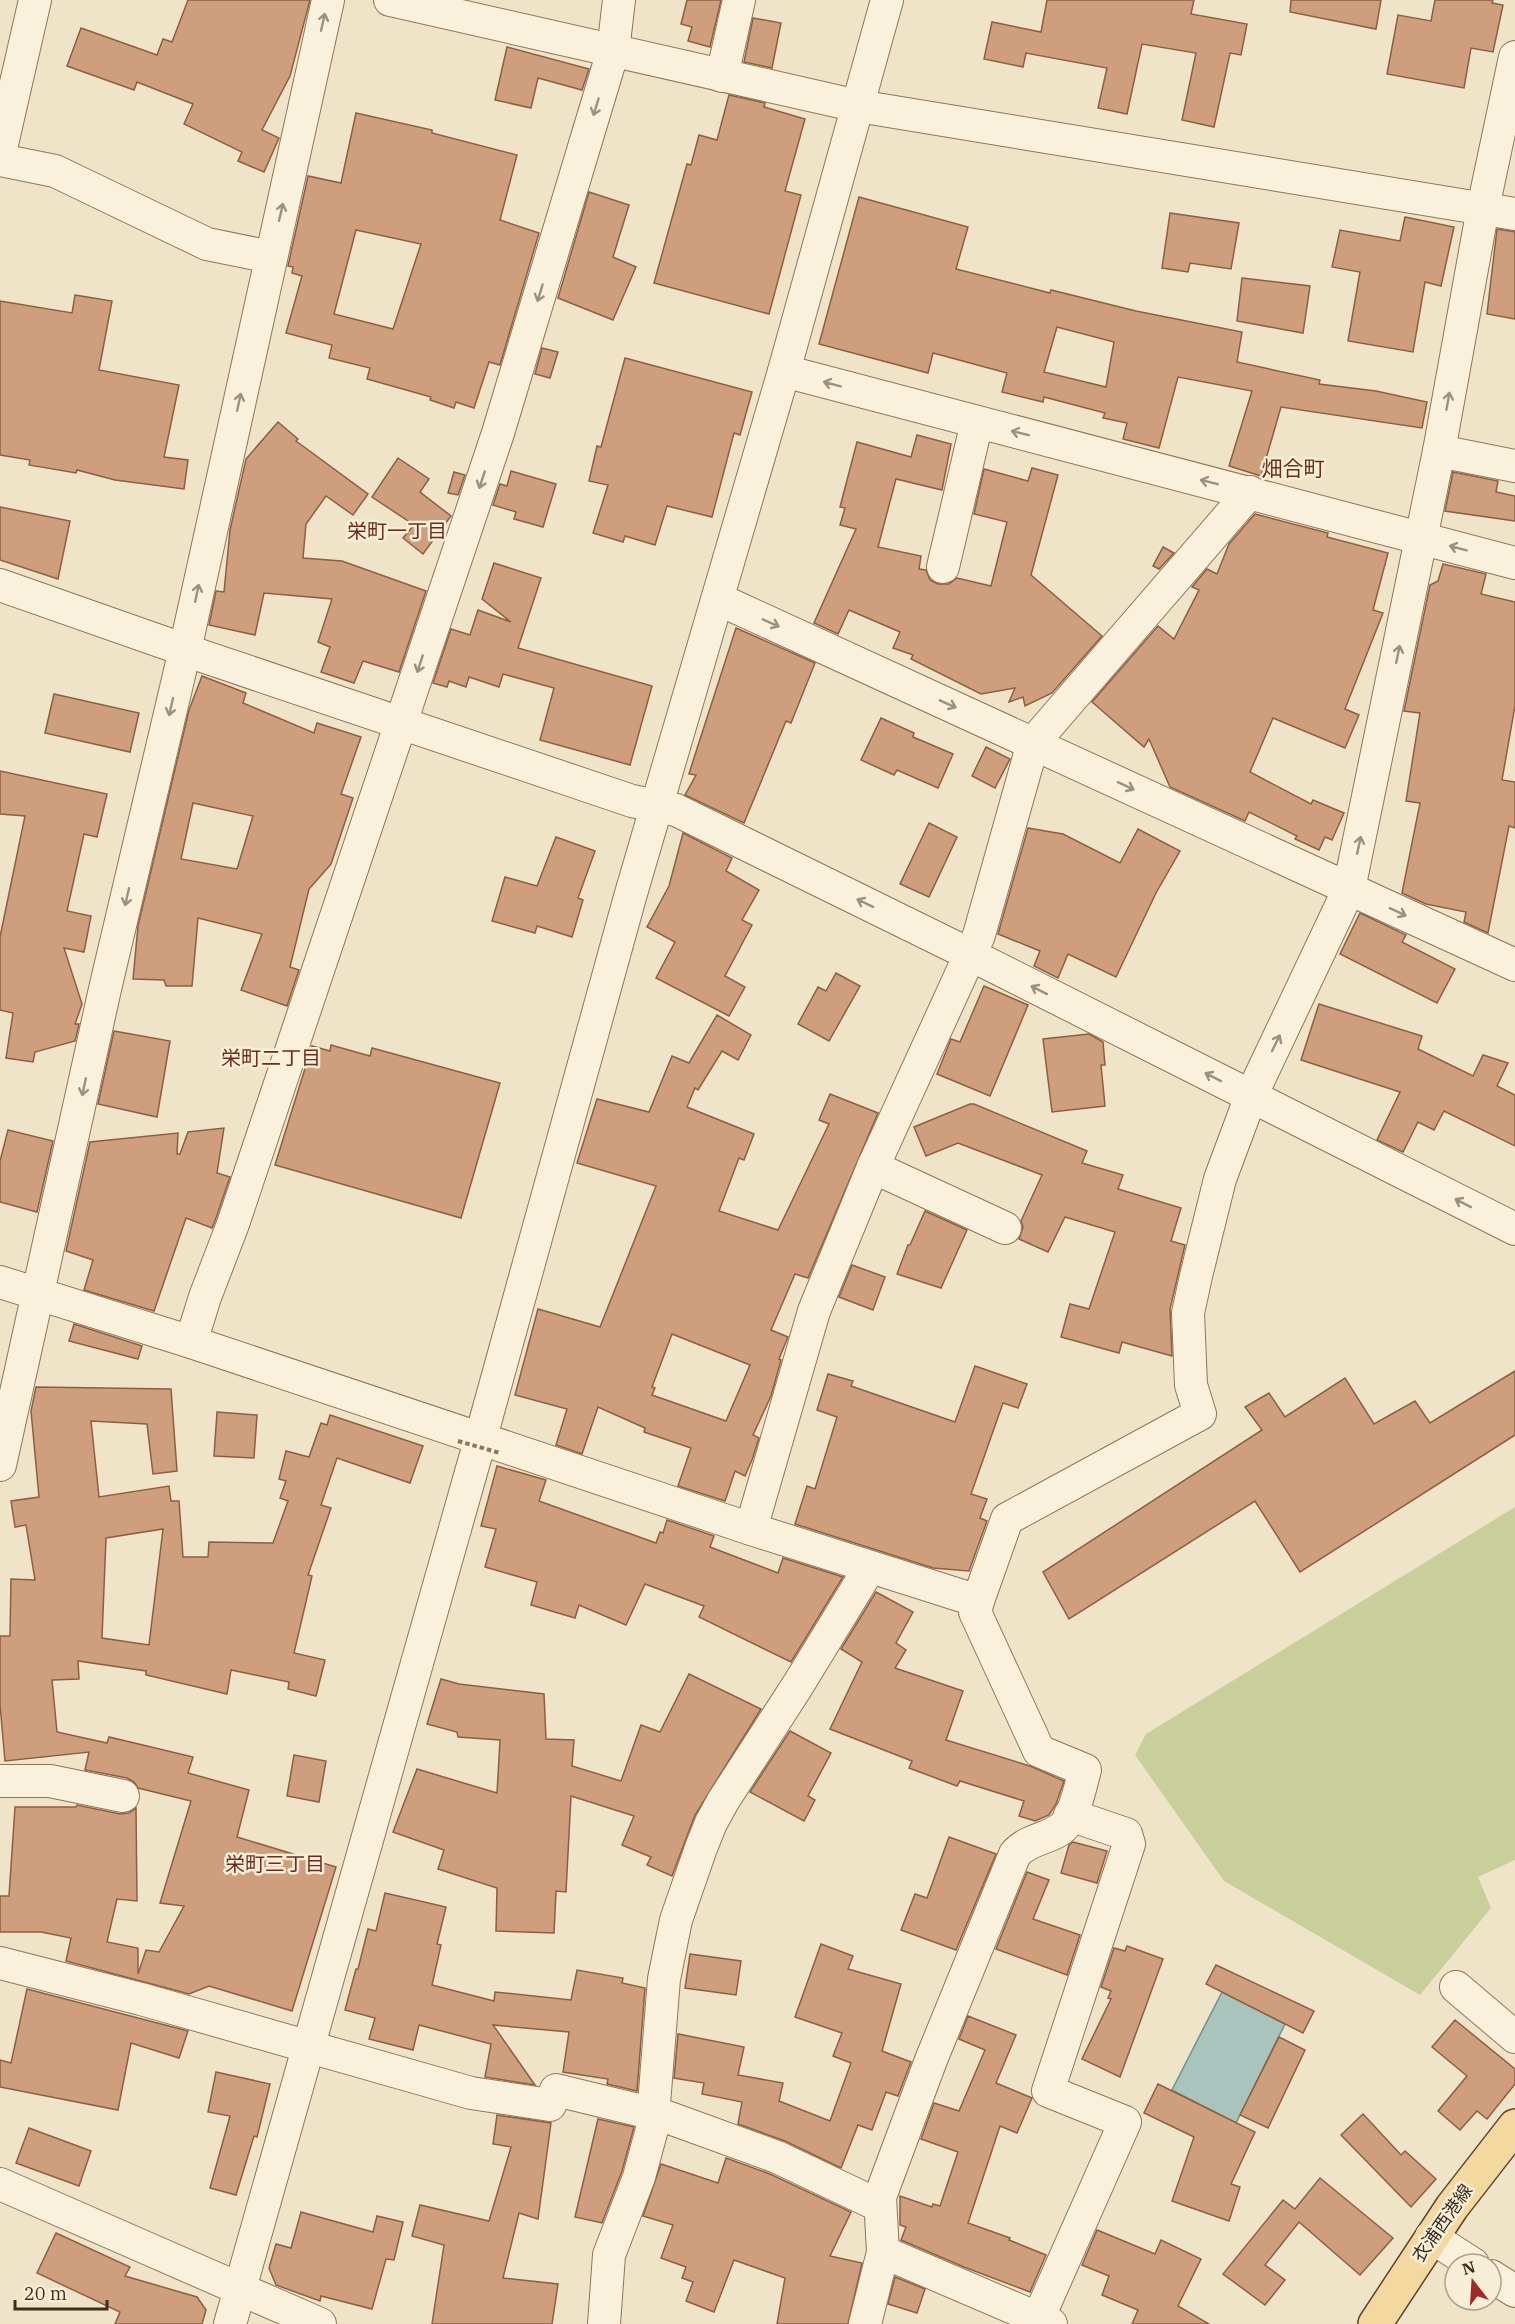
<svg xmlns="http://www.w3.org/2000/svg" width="1515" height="2324" font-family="'IBM Plex Serif','Noto Sans JP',serif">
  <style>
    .green { fill: #c9cf9b }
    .water { fill: #a9c4bc; stroke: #6f938a; stroke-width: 1.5 }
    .building { fill: #cf9f7d; stroke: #8d5f41; stroke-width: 1.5; fill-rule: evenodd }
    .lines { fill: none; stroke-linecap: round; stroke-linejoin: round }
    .minor-casing { stroke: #8d765c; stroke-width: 34 }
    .major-casing { stroke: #5b4430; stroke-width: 36 }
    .minor { stroke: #faf1dc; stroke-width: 32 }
    .major { stroke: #f3d9a0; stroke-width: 33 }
    .path-bridge { stroke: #8d765c; stroke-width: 4; stroke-dasharray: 4.5 3; stroke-linecap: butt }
    .oneway { stroke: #9c907e }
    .labels { text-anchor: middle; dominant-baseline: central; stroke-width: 5; stroke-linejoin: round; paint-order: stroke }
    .street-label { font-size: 18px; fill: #3d2e20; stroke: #f7eed8 }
    .neighbourhood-label { font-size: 20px; fill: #6b2e1e; stroke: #f7eed8 }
    .quarter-label { font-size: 21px; fill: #6b2e1e; stroke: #f7eed8 }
  </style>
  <rect width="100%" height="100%" fill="#f0e4c8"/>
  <polygon class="green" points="1515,1507 1515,1860 1478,1877 1491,1908 1420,1995 1224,1881 1135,1755 1146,1734"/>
  <polygon class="water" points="1222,1992 1285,2024 1236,2123 1172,2090"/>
  <g class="building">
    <polygon points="188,0 310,0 290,76 262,130 279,138 264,172 238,161 242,152 184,124 193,104 137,82 134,90 67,66 81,28 157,55 163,39 172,42"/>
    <polygon points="687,0 721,0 710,47 688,41 692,27 681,24"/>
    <polygon points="1047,0 1194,0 1191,14 1247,24 1241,55 1230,53 1214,127 1182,120 1196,53 1142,44 1127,114 1098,108 1107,68 1026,53 1023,67 984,59 992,22 1041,32"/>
    <polygon points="1291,0 1381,0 1376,29 1290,12"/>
    <polygon points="1435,0 1493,0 1492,3 1503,5 1493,52 1471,48 1464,88 1387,74 1398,15 1431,21"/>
    <polygon points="753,18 781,23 772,68 744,62"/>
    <polygon points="507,47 589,69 582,90 538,78 531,108 495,100"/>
    <polygon points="729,95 765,103 764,107 805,119 785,191 801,195 769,314 654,283 687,164 691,165 699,135 717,140"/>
    <path d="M356 113 432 130V133L517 155 500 220 539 233 500 365 489 362 474 408 456 402 454 408 430 400 431 397 367 379 370 368 329 358 332 345 286 333 302 276 292 273 293 267 288 266 308 176 341 183ZM356 230 421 244 393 329 334 314Z"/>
    <polygon points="589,192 629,205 613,257 636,267 613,320 558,298"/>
    <path d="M859 197 968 227 956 269 1050 293 1051 290 1136 311 1242 332 1237 362 1320 380 1319 384 1376 391 1427 402 1422 428 1281 407 1261 476 1229 466 1252 391 1178 377 1159 448 1123 439 1127 423 1103 418 1105 413 1044 397 1043 402 1002 392 1007 373 933 353 928 373 819 344ZM1057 327 1114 342 1106 387 1044 372Z"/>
    <polygon points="1170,213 1239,223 1231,269 1190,263 1188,272 1162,268"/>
    <polygon points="1405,217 1454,227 1441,286 1425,282 1413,352 1348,341 1360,272 1332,267 1340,230 1400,241"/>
    <polygon points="1497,229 1515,232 1515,319 1487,314"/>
    <polygon points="1242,278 1310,286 1303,333 1237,321"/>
    <polygon points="75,295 112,301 99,370 179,385 164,457 188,460 184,489 115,480 77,470 76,473 29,465 30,460 0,455 0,301 72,313"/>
    <polygon points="542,348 558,352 550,378 535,374"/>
    <polygon points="625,358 752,392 740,435 734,433 712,517 667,506 655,545 625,536 623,542 593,533 608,485 589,481 597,446 601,447"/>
    <polygon points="278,422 298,439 296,441 368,494 353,515 326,496 306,524 303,558 342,561 426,591 399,672 363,661 354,683 321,672 330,647 318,642 332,599 264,593 255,635 209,625 216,591 224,592 230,530 246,459"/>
    <polygon points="917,435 951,444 942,490 896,479 878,547 921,556 919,569 926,570 930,580 938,584 949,584 957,578 991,586 1007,522 974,514 984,469 1028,481 1032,468 1058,475 1031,575 1102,636 1052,693 1025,706 1023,697 1009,702 1015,688 981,694 911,659 913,655 893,648 900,632 849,610 838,634 814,623 856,529 840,525 845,508 840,507 857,442 911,457"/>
    <polygon points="398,458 429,479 420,492 451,516 423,554 403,538 414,525 372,497"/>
    <polygon points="511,471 556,484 543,527 514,519 516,512 493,505 500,484 507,486"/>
    <polygon points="454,472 465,475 458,495 448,493"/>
    <polygon points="1453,472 1498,481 1496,492 1515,496 1515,521 1445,511"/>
    <polygon points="0,507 70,521 58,579 0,560"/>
    <polygon points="1255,514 1328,533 1327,537 1388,553 1373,610 1383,613 1345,709 1359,715 1345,748 1273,718 1250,772 1311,804 1313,800 1344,813 1332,840 1325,837 1319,850 1295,839 1297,836 1249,812 1245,821 1170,787 1149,739 1144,747 1092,702 1158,626 1174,639 1199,590 1192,587 1207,569 1217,574 1229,544"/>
    <polygon points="1163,547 1174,553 1159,569 1153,566"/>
    <polygon points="494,563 541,578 518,648 652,686 630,765 540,740 554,688 503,674 499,687 469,677 466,687 449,681 447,687 433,683 451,629 470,635 478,610 511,622 482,599"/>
    <polygon points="1443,564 1486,574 1481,594 1515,602 1515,706 1502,780 1515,782 1515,828 1509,826 1488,933 1464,922 1466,912 1426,904 1402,893 1420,803 1406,801 1420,713 1404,711 1430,585 1438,581"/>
    <polygon points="736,628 815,663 791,723 786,721 744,823 685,795 696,775 689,774 693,761"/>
    <path d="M202 676 246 693 243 703 314 733 317 723 361 737 341 794 353 798 331 864 309 889 290 967 299 970 287 1006 241 990 262 934 198 918 192 986H166L164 980 133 979 138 926 189 710ZM193 803 253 816 237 869 181 859Z"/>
    <polygon points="54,694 139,713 130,752 45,733"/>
    <polygon points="881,718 914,733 913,737 953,754 938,788 897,770 894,775 861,760"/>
    <polygon points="986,747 1010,759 995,788 972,776"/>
    <polygon points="0,771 107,794 97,837 84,834 67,911 91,916 84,952 64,948 82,1004 75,1024 79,1024 75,1041 35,1052 33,1062 6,1058 13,1013 0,1010 0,937 25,816 0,814"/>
    <polygon points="929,823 957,837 929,897 900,884"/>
    <polygon points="1028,828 1063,834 1120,863 1138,829 1180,851 1156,893 1116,977 1068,954 1058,978 1034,966 1040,951 998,934"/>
    <polygon points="683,833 732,858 726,871 759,890 742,920 752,925 725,976 745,987 729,1016 656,978 675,942 647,927 669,886"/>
    <polygon points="556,837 595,851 578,898 583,900 572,937 537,926 535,933 492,921 505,877 537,886"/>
    <polygon points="1360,913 1406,935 1402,942 1455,969 1437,1003 1340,954"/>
    <polygon points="836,973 860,986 829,1041 798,1024 818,987 826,991"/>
    <polygon points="984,986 1028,1005 990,1096 937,1074 951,1039 960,1042"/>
    <polygon points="1319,1004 1422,1036 1418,1049 1473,1076 1483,1055 1508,1063 1497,1086 1515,1095 1515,1146 1444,1111 1434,1130 1418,1122 1403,1152 1377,1140 1400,1092 1301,1060"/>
    <path d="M717 1015 751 1035 738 1060 722 1051 698 1090 695 1088 687 1107 754 1134 744 1160 739 1158 719 1211 778 1230 829 1124 819 1120 830 1094 878 1113 808 1278 795 1274 771 1330 788 1337 779 1359 781 1360 771 1396 753 1435 759 1438 752 1460 745 1476 735 1471 725 1501 678 1486 691 1448 644 1432 645 1428 598 1407 582 1454 556 1445 567 1409 515 1395 538 1309 600 1327 656 1186 577 1163 597 1099 649 1112 672 1056 689 1063ZM672 1334 750 1365 726 1421 652 1395 655 1388 652 1387Z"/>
    <polygon points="114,1031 170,1041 157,1117 98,1104"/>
    <polygon points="1089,1034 1103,1042 1105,1065 1101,1065 1105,1106 1052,1112 1043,1039"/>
    <polygon points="331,1045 370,1056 372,1048 500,1083 461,1218 275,1165 312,1046 330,1051"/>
    <polygon points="970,1104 974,1104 1087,1151 1082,1163 1123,1175 1118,1189 1181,1208 1171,1241 1185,1245 1170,1309 1172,1356 1122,1342 1119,1353 1061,1337 1070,1304 1089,1309 1115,1232 1065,1217 1048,1252 1019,1239 1023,1227 1021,1221 1042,1175 958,1143 926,1156 914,1127"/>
    <polygon points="224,1128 217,1173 230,1177 216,1218 212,1228 186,1218 154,1311 84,1290 93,1260 66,1251 90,1142 178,1133 177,1154 180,1154 188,1132"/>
    <polygon points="8,1130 53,1141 37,1212 0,1202 0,1161"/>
    <polygon points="925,1211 967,1230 941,1288 897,1274 908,1245 910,1245"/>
    <polygon points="852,1265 885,1277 873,1310 839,1297"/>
    <polygon points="74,1324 142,1346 138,1359 69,1341"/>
    <polygon points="975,1366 1027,1384 1018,1408 1003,1403 971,1494 987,1499 980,1518 987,1521 969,1571 933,1568 795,1524 807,1486 815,1489 837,1417 817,1410 828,1374 853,1381 851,1386 955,1422"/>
    <polygon points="1515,1371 1515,1435 1300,1572 1255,1501 1069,1619 1043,1572 1262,1430 1245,1407 1269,1393 1285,1417 1345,1378 1374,1424 1415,1401 1430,1423"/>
    <path d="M36 1387 171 1389 177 1471 153 1474 147 1424 91 1421 99 1497 169 1486 171 1501H179L183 1557H208L209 1542 273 1543 288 1501 280 1498 286 1481 279 1479 286 1451 309 1457 321 1423 327 1425 330 1415 423 1446 410 1483 337 1458 321 1505 331 1508 308 1575 312 1576 294 1653 325 1660 316 1696 288 1689 289 1682 231 1670 227 1694 146 1675V1671L78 1661 79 1679 52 1680 57 1732 107 1743 109 1737 193 1757 188 1773 249 1790 237 1837 336 1867 292 2011 209 1986 189 1994 66 1961 71 1938 41 1932H0V1896H9L15 1807H76L77 1805 120 1814 129 1813 136 1808 137 1901 117 1899 107 1942 138 1948V1974L146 1950 159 1952 184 1906 160 1903 191 1801 138 1788 134 1782 127 1778 85 1770 89 1752 5 1761 0 1705V1636H10L11 1579 35 1580 26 1525 15 1527 11 1501 39 1497 31 1411ZM163 1529 149 1645 102 1638 106 1538Z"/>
    <polygon points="217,1412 257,1415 254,1458 214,1456"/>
    <polygon points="497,1466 546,1480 539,1501 656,1543 660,1532 663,1533 667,1520 714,1536 710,1547 778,1573 783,1558 843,1577 791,1662 699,1617 704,1606 645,1584 626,1625 579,1605 575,1618 531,1605 537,1582 485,1567 496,1529 481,1526"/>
    <polygon points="876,1592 913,1612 896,1643 906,1650 895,1668 963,1691 946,1740 1030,1766 1064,1781 1056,1804 1049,1815 1035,1821 1019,1816 1024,1801 960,1781 957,1786 909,1768 912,1761 830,1729 862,1662 841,1649"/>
    <polygon points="689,1674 761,1709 695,1815 672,1876 647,1865 651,1857 622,1845 634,1816 571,1796 566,1892 556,1891 554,1933 496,1931 497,1888 438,1869 444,1850 393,1832 417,1769 497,1793 500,1740 458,1737 457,1732 427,1724 441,1679 459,1684 544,1694 546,1739 574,1740 572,1766 621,1781 641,1725 660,1732"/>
    <polygon points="790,1731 831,1753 808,1796 815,1800 804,1821 750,1792"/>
    <polygon points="294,1755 326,1761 319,1802 287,1796"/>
    <polygon points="949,1837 996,1854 956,1950 901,1930 915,1894 927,1898"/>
    <polygon points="1073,1842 1107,1851 1097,1883 1061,1873 1069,1845"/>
    <polygon points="1027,1872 1049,1880 1033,1919 1080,1935 1067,1975 996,1949"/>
    <polygon points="385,1893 446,1907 437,1944 441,1945 432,1985 494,2001 495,1992 571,2000 577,1970 623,1978 622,1983 645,1988 637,2091 607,2084 608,2079 563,2072 569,2032 493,2025 535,2085 485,2077 491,2044 419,2025 413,2050 369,2039 375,2018 345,2010 356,1969 358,1969 368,1929 376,1931"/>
    <polygon points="821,1944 853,1956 848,1969 901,1984 882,2051 911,2062 898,2096 886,2092 872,2130 858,2125 841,2168 785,2141 738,2124 742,2102 702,2094 704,2083 674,2078 678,2034 744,2047 738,2075 783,2083 779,2101 830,2121 851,2063 833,2056 842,2033 795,2017"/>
    <polygon points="1127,1946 1163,1959 1120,2077 1082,2059 1111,1999 1108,1998 1111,1991 1101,1987 1114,1948 1125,1951"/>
    <polygon points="690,1954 741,1961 736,1995 685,1988"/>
    <polygon points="1216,1965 1314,2011 1303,2033 1206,1984"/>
    <polygon points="27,1989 188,2031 179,2058 131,2043 118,2110 0,2087 0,2060 11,2063"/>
    <polygon points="968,2016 1016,2035 996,2083 1032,2098 1017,2133 1000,2126 968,2223 1010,2238 1009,2240 1046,2255 1030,2292 964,2267 901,2240 906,2227 900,2225 900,2196 932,2207 933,2204 940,2206 958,2152 921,2139 934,2103 959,2111 985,2050 959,2039"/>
    <polygon points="1455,2020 1515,2069 1515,2084 1487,2119 1477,2111 1460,2130 1438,2111 1467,2076 1432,2047"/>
    <polygon points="1279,2037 1305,2050 1268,2128 1240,2115"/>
    <polygon points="216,2072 270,2084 257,2137 254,2136 236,2195 210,2188 230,2116 208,2112"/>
    <polygon points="1158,2084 1255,2132 1231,2184 1240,2187 1229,2221 1172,2201 1194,2137 1144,2113"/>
    <polygon points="1363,2114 1401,2155 1405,2151 1436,2179 1411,2207 1341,2135"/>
    <polygon points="497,2115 551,2123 538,2219 519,2213 503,2278 558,2284 552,2324 432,2324 444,2245 412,2236 420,2205 489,2221 511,2147 493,2144"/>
    <polygon points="598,2119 634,2127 622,2171 602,2223 575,2217"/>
    <polygon points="29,2128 91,2151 79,2186 16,2163"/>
    <polygon points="726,2158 770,2174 851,2212 830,2256 862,2263 848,2324 777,2324 785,2278 734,2260 714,2312 686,2301 693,2282 682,2278 686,2267 661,2258 673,2225 643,2216 661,2164 718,2183"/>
    <polygon points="1320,2178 1393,2238 1360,2275 1299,2222 1265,2265 1285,2280 1265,2305 1223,2274 1283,2200 1295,2209"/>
    <polygon points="301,2212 373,2232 377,2216 403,2222 394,2260 386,2259 372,2309 321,2296 320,2301 276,2285 269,2268 276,2244 291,2248"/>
    <polygon points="1097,2230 1155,2254 1161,2240 1201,2259 1178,2306 1209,2324 1132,2324 1138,2310 1102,2295 1109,2276 1082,2265"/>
    <polygon points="56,2233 130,2267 125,2276 197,2297 206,2310 202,2324 115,2324 120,2312 37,2273"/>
    <polygon points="895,2277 925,2289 917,2313 888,2304"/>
  </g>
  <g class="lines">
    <defs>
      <g id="minor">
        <polyline points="390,0 858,106 1515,214"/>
        <polyline points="722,76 739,0"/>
        <polyline points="0,153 35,0"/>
        <polyline points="0,160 55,171 207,244 271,257"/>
        <polyline points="784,371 1515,563"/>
        <polyline points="1439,451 1515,466"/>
        <polyline points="943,567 977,422"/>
        <polyline points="0,585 205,657 632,801 676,810 969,954 1515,1229"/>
        <polyline points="718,599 1515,965"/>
        <polyline points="873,1167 1005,1228"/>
        <polyline points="0,1282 191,1342 751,1529 978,1601"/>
        <polyline points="191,1342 205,1297 233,1224 498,433 613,51 619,0"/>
        <polyline points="0,1465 105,989 185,650 328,0"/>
        <polyline points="751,1529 814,1311 873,1167 979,935 1033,743 1250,492"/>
        <polyline points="0,1781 50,1781 123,1796"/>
        <polyline points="0,1963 141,1999 471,2093 550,2105 556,2090 667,2117 777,2157 880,2206"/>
        <polyline points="1456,1987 1515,2037"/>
        <polyline points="0,2184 320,2324"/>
        <polyline points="1431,2237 1473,2264"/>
        <polyline points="883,2252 1051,2324"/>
        <polyline points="1491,2276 1515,2291"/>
        <polyline points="1038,2319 1125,2122 1048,2091 1129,1844 1126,1834 1070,1815"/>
        <polyline points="230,2324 481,1437 630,897 784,371 887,0"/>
        <polyline points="604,2324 609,2255 639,2177 652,2129 664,1979 676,1920 701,1848 711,1823 723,1801 798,1685 870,1567"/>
        <path d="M865 2324 883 2252 880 2197 931 2060 1015 1854C1030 1837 1053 1839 1065 1825 1076 1811 1080 1787 1085 1770L1039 1751 975 1612 978 1601 1007 1519 1200 1414 1191 1385 1188 1313 1196 1276 1220 1179 1251 1096 1349 889 1439 451 1483 208 1515 57"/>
      </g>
      <polyline id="major" points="1375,2324 1452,2207 1515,2126"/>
    </defs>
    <use href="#minor" class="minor-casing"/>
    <use href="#major" class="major-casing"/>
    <use href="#minor" class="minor"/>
    <use href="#major" class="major"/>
    <polyline class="path-bridge" points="458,1441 500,1453"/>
  </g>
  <defs><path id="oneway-shaft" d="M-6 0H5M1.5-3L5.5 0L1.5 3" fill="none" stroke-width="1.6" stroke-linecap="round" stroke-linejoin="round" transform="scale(1.5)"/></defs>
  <g class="oneway">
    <use href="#oneway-shaft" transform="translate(323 22) rotate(-77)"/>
    <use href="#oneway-shaft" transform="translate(596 107) rotate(107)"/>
    <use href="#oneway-shaft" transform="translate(281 212) rotate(-77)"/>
    <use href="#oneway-shaft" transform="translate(540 293) rotate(107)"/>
    <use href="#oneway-shaft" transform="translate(832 384) rotate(-165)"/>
    <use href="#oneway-shaft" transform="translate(1448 401) rotate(-80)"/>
    <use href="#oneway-shaft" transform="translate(239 402) rotate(-78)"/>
    <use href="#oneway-shaft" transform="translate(1020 433) rotate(-166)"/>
    <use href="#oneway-shaft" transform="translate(482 480) rotate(108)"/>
    <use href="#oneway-shaft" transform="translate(1209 482) rotate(-166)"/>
    <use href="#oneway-shaft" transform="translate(1458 548) rotate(-165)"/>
    <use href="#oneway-shaft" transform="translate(197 593) rotate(-78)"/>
    <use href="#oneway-shaft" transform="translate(771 623) rotate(24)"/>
    <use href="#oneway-shaft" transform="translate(1398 654) rotate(-78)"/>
    <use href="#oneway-shaft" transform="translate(420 664) rotate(108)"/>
    <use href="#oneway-shaft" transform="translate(948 704) rotate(24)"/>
    <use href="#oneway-shaft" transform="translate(171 707) rotate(103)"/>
    <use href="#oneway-shaft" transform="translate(1126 786) rotate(25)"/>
    <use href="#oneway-shaft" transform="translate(1359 845) rotate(-78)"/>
    <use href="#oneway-shaft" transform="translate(127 897) rotate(103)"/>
    <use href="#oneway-shaft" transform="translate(865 903) rotate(-154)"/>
    <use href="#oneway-shaft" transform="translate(1398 912) rotate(25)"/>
    <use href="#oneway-shaft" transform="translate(1039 990) rotate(-153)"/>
    <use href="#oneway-shaft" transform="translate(1276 1043) rotate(-64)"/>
    <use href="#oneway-shaft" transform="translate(1213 1077) rotate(-153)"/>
    <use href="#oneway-shaft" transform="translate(84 1087) rotate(102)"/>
    <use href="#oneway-shaft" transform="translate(1463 1203) rotate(-153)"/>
  </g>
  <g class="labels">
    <g class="street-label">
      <text transform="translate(1442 2223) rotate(-55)">衣浦西港線</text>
    </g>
    <g class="neighbourhood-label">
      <text x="397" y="530">栄町一丁目</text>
      <text x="271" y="1057">栄町二丁目</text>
      <text x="275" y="1863">栄町三丁目</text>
    </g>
    <g class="quarter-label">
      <text x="1293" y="468">畑合町</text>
    </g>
  </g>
  <g transform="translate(1473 2282) rotate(343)"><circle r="28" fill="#f7eed8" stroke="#ada18e" stroke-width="1.5"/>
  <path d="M0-4.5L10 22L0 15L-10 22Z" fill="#9e2a2b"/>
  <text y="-9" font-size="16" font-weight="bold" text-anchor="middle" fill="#3d2e20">N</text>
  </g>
  <path d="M15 2300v9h92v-9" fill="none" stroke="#3d2e20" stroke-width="3"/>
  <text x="24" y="2300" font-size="18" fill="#3d2e20" stroke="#f7eed8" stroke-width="4.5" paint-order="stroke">20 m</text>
</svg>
